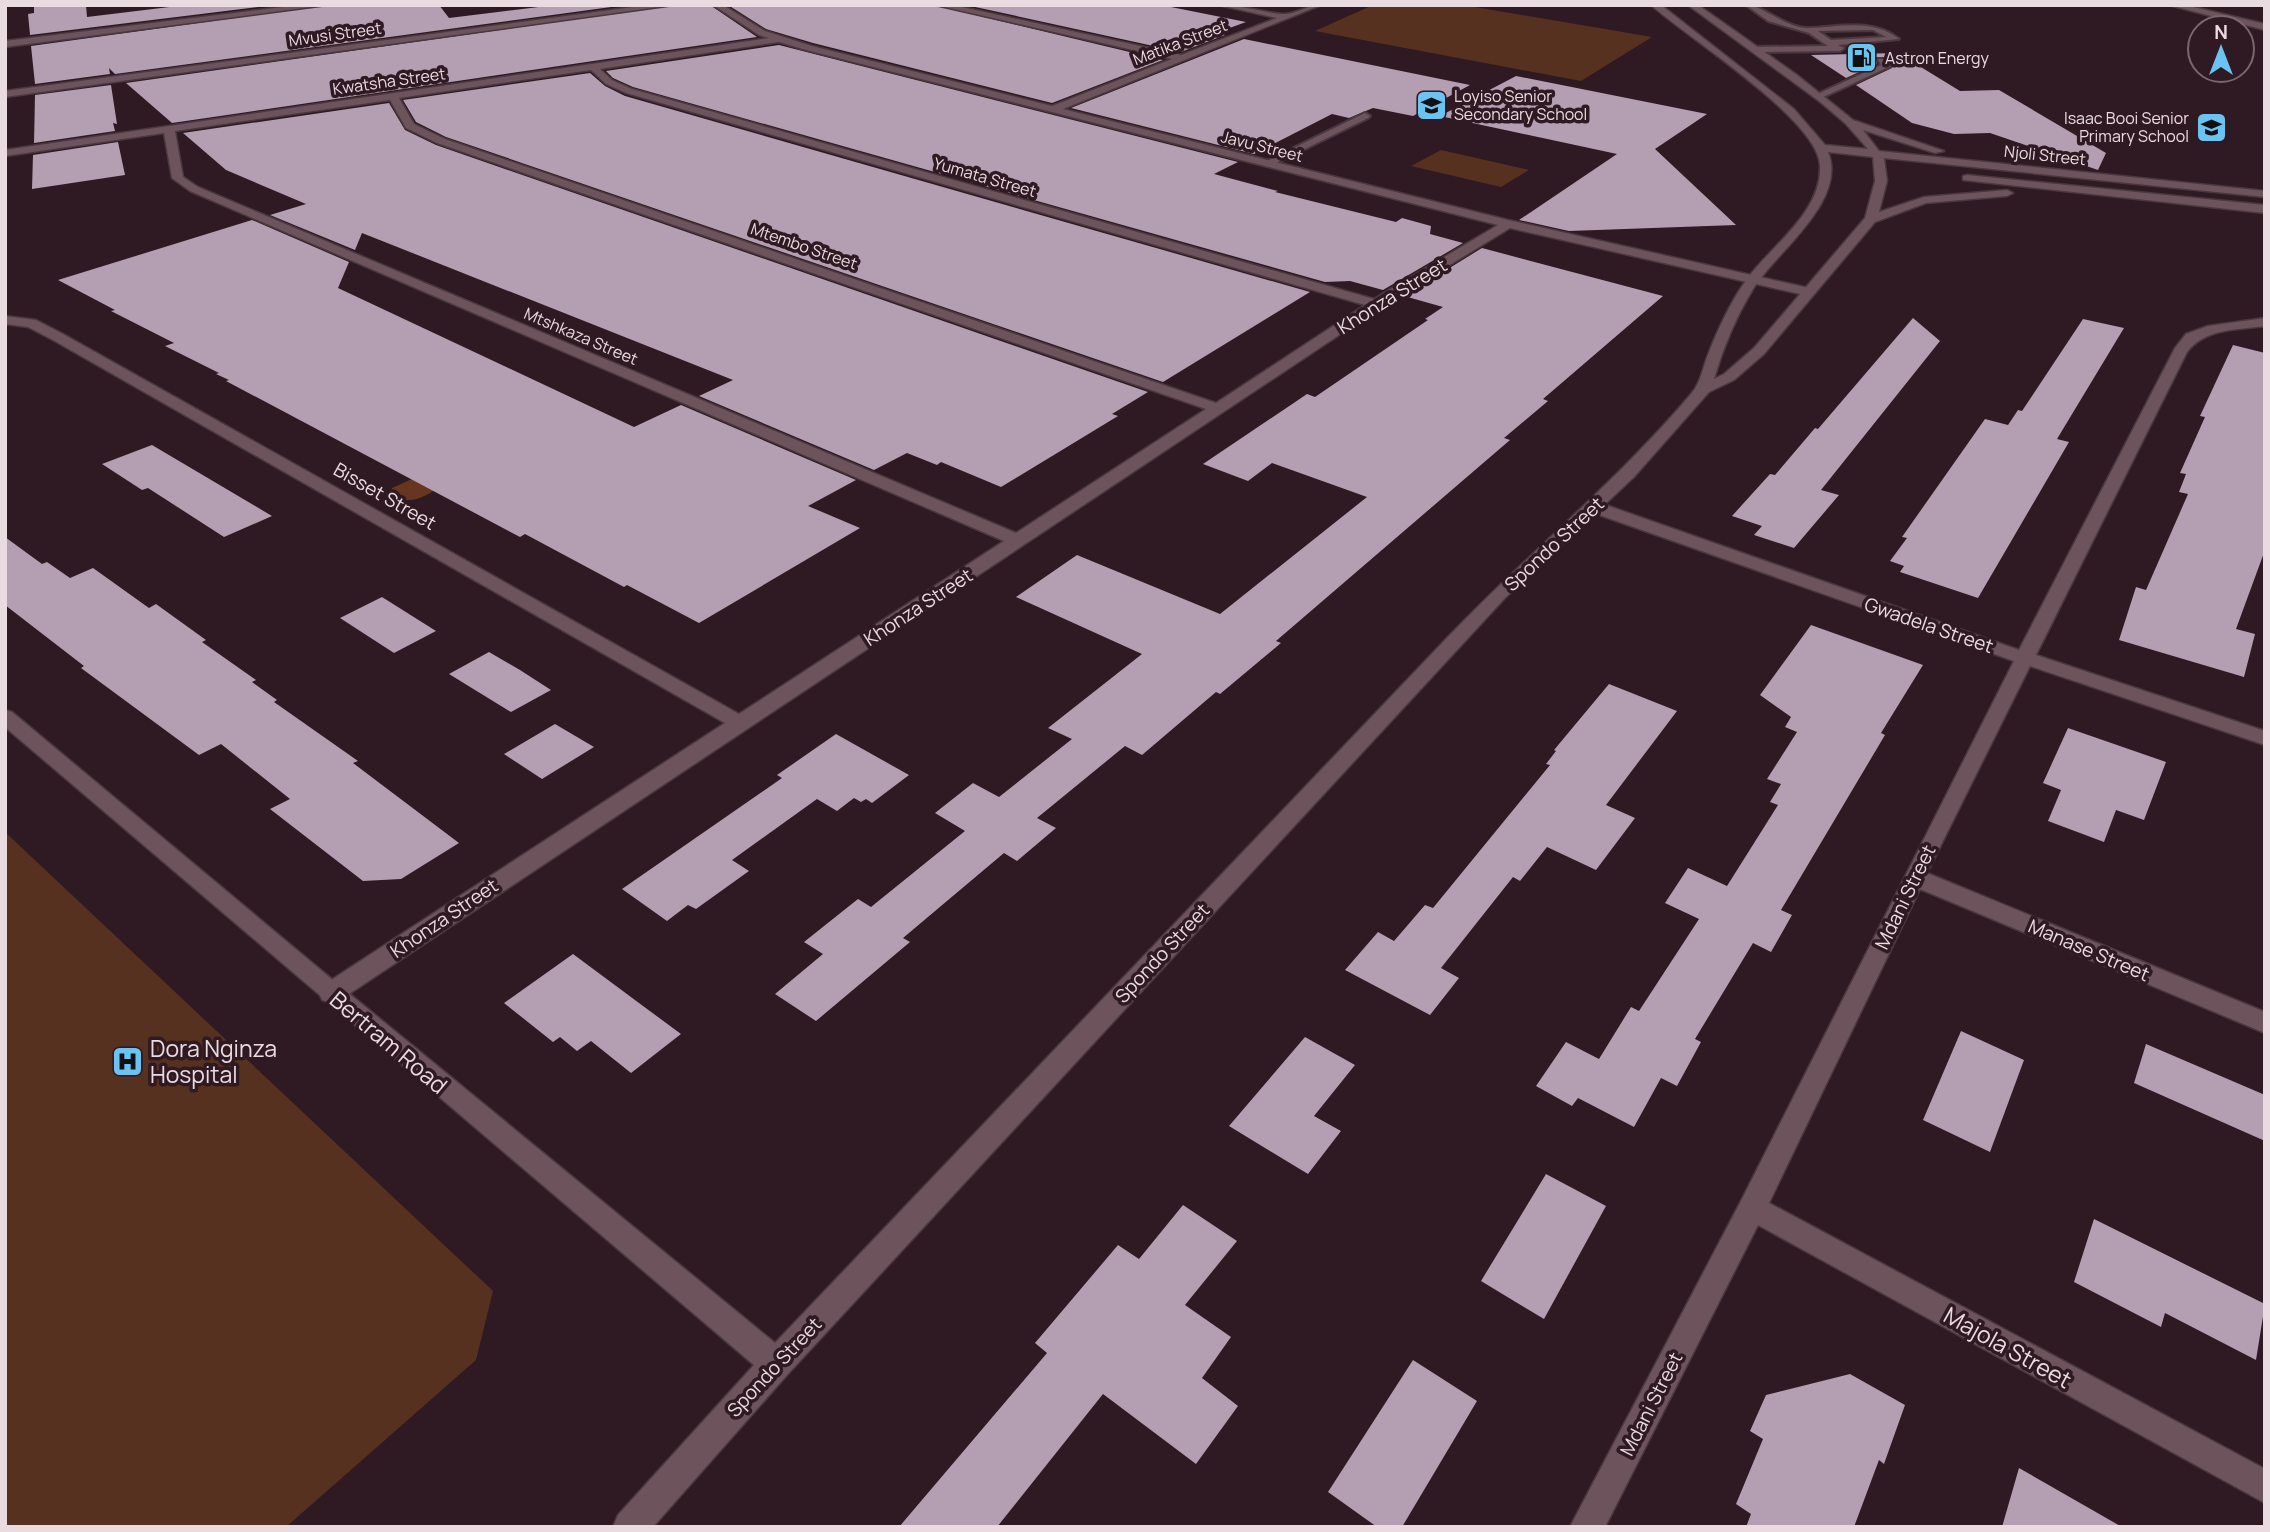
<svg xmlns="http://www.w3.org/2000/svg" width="2270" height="1532" font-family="Manrope,sans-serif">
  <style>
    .green { fill: #57311f }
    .forest { fill: #663620 }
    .building { fill: #b49eb1 }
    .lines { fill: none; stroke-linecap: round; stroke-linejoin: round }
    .lane-casing { stroke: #49383e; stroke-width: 4 }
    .street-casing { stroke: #49383e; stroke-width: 3 }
    .secondary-casing { stroke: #49383e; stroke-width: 3 }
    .lane { fill: #6d535c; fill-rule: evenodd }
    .street { fill: #6d535c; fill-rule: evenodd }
    .secondary { fill: #6d535c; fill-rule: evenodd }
    .labels { text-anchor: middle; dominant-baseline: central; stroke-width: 7; stroke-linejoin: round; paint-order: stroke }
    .far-street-label { font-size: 16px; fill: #eadbe0; stroke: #2f1922 }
    .far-poi-label { font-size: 16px; fill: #eadbe0; stroke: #2f1922; text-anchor: start }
    .street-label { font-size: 19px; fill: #eadbe0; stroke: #2f1922 }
    .near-street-label { font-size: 23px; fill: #eadbe0; stroke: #2f1922 }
    .near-poi-label { font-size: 23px; fill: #eadbe0; stroke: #2f1922; text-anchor: start }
  </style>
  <rect width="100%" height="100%" fill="#2f1922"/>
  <g class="green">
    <polygon points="1373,5 1463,5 1652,37 1581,81 1315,31"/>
    <polygon points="1441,150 1529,170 1501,187 1411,166"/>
    <polygon points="5,832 493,1291 476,1360 286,1527 5,1527"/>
  </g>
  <path class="forest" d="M412 479 436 489C423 499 402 506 390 494L392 488Z"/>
  <g class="building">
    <polygon points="54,5 86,5 87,17 186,5 275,5 30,35 28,14 34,13 34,7"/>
    <polygon points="328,5 439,5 449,18 555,5 626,5 115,74 109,68 110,74 35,84 31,46"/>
    <polygon points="675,5 710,5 757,37 172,123 126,83"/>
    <polygon points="728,5 934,5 1163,60 1052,103 813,43 766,29"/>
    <polygon points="966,5 1161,5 1246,22 1216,33 1225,35 1181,52"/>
    <polygon points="1244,39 1470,85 1413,116 1373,108 1349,118 1332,114 1254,154 1071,108"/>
    <polygon points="779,45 1238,162 1214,174 1278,191 1275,192 1396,222 1402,218 1431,226 1430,234 1463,243 1383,290 1350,281 1325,282 633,87 613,78 606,71"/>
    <polygon points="1898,53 1960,91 1999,90 2106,153 2098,170 1990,133 1954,134 1912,123 1856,85 1892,68 1893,64 1886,57 1876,57 1877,64 1846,78 1811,55"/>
    <polygon points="590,73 605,86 625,96 1310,292 1163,382 446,137 416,122 403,100"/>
    <polygon points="1516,76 1707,114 1655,149 1736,225 1569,231 1519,220 1617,154 1440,116"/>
    <polygon points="111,85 117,124 113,123 115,131 34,143 35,95"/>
    <polygon points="389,103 405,130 436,145 1148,392 1112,414 1118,416 1001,487 941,462 937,465 907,453 874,470 699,396 733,380 362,233 355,250 270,215 306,204 226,170 183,133"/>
    <polygon points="118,142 125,175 32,189 33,155"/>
    <polygon points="252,220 349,262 338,288 634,427 681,405 856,480 808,506 860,528 699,623 627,585 624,587 525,534 520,537 226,381 229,380 216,374 219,373 165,346 174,343 111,311 115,310 58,280"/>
    <polygon points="1482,248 1663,296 1543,399 1548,401 1504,438 1510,440 1276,641 1281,643 1220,694 1216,692 1142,755 1125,746 1037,818 1056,828 1017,861 1004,853 903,938 910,942 816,1021 775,994 823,954 804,942 858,899 871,907 965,831 935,813 973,783 999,797 1072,739 1048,728 1142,654 1016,597 1077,555 1220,614 1367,497 1272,463 1248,481 1203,464 1307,394 1315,397 1428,320 1425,319 1443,307 1404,296"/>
    <polygon points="1913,318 1940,341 1821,490 1839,495 1794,548 1754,535 1762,526 1732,516 1770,474 1775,475 1815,428 1818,429"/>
    <polygon points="2083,319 2124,328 2057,439 2069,442 1978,598 1900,572 1904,566 1890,561 1907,538 1902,537 1985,419 2008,425 2018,410 2022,411"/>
    <polygon points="2233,345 2265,353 2265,550 2236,629 2255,634 2244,677 2119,640 2136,587 2146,590 2188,494 2179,492 2186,474 2180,473 2205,417 2200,416"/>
    <polygon points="152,445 272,516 224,537 148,488 142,490 102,464"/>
    <polygon points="5,537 42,564 47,562 70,578 93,568 149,608 156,604 206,640 202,642 256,680 252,682 277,700 274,702 358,761 353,763 459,843 401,879 363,881 270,809 290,799 221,744 199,755 81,668 84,666 5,605"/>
    <polygon points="382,597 436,631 394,653 340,618"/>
    <polygon points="1811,625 1923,665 1881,733 1885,735 1781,910 1792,915 1771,952 1753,943 1695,1039 1701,1042 1677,1086 1661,1078 1634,1127 1578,1098 1572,1106 1536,1086 1566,1042 1599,1059 1631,1007 1639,1011 1699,919 1665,903 1688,868 1727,886 1778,805 1770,802 1781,784 1767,779 1797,732 1785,727 1791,717 1760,695"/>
    <polygon points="489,652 520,670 551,690 511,712 449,674"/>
    <polygon points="1609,684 1677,711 1606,805 1635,818 1596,870 1547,847 1520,881 1513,877 1441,968 1459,978 1430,1015 1345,970 1378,932 1394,941 1425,905 1433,908 1550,765 1546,764 1556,751 1554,750"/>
    <polygon points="555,724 594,747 542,779 504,754"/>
    <polygon points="2068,728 2166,762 2144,820 2116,810 2104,842 2048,821 2061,790 2043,783"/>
    <polygon points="836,734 909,775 872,803 866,799 861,802 854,798 837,811 817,799 732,860 749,871 696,909 688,905 667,921 622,889 782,778 777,775"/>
    <polygon points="573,954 639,1003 681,1034 631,1073 591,1041 577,1051 560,1037 553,1042 504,1003"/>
    <polygon points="1961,1031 2024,1060 1990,1152 1923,1120"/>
    <polygon points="1305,1037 1355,1065 1314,1116 1341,1131 1308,1174 1229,1126"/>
    <polygon points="2146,1044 2265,1095 2265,1141 2134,1083"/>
    <polygon points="1546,1174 1606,1206 1544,1319 1481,1281"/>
    <polygon points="1183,1205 1237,1241 1185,1305 1231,1337 1202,1378 1238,1406 1196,1464 1103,1394 997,1527 899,1527 1047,1353 1035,1343 1118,1245 1139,1259"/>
    <polygon points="2094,1219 2265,1304 2256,1360 2165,1313 2161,1327 2074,1282"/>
    <polygon points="1413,1360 1477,1401 1402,1527 1377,1527 1328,1492"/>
    <polygon points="1850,1374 1905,1405 1884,1464 1879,1460 1854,1527 1746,1527 1751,1514 1736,1504 1763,1439 1750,1431 1766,1395"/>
    <polygon points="2019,1468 2122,1527 2002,1527"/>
  </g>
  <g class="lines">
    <defs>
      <g id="lane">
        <path d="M1746 5C1763 5 1785 28 1808 28 1839 27 1873 18 1899 39L1838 45 1844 48 1840 51 1754 52 1751 47 1828 46 1809 33 1768 21ZM1873 30 1886 37 1831 40 1818 31Z"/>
        <polygon points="1878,59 1884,59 1891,66 1821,98 1813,96 1881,65"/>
        <polygon points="1365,113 1370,116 1368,118 1272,165 1263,163"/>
      </g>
      <g id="street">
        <polygon points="299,5 326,5 5,47 5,41"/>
        <polygon points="648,5 673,5 5,97 5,91"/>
        <path d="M713 5H723L765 31 812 46 1052 106 1172 59 936 5H953L1181 55 1277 18 1219 5C1241 5 1261 12 1282 14 1295 15 1307 5 1321 5L1063 109 1508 220 1809 288 1816 292 1809 296 1510 228 1381 307 340 1000 331 1003 322 1000 319 993 322 986 725 723 53 340 28 327 5 324V316L36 320 63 334 739 714 1004 541 190 191 172 178 164 133 5 156V150L769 38 759 35ZM779 42 806 50 1498 225 1374 299 632 89 612 80 600 69ZM591 70 606 84 626 93 1365 305 1216 403 445 139 414 124 399 98ZM390 100 406 128 437 143 1206 409 1016 533 198 187 183 177 175 131Z"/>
        <polygon points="2169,5 2185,5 2265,24 2265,30"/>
        <path d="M2265 318V326C2237 330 2205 328 2187 352L2036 655 2265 731V745L2030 666 1927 873 2265 1012V1033L1920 889 1769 1203 2265 1469V1503L1758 1225 1605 1527H1570L1742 1199 2014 661 1588 511 1586 507 1594 502 1600 503 2019 650 2175 348 2186 334 2208 326Z"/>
      </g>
      <g id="secondary">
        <path d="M1651 5H1661L1794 109 1825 145 1868 149 1845 123 1819 101 1688 5H1698L1738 33 1797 75 1853 120 1944 151 1935 153 1863 130 1879 151 2265 191V197L1884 158 1887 181 1879 212 1924 197 2007 190 2013 193 2007 196 1926 203 1875 222 1764 354 1734 380 1709 392 1634 477 1505 598 787 1375 653 1527H613L618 1515 754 1365 5 727V710L12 712 340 986 775 1343C998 1109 1222 874 1445 640 1525 556 1616 483 1691 394 1701 383 1703 366 1709 352 1719 327 1731 301 1747 279 1771 246 1822 212 1820 166 1819 120 1688 38 1651 5ZM1828 152 1873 157 1875 181 1865 218 1754 348 1724 374 1714 379C1723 348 1736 317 1753 289 1776 252 1848 201 1828 152Z"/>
        <polygon points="1967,175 2265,205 2265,213 1963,180 1963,176"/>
      </g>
    </defs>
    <use href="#lane" class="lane-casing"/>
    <use href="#street" class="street-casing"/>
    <use href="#secondary" class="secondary-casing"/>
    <use href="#lane" class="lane"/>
    <use href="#street" class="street"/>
    <use href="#secondary" class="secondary"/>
  </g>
  <defs>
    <symbol id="fuel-square" viewBox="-11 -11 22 22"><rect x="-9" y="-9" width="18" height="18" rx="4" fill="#6ac3f1" stroke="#2f1922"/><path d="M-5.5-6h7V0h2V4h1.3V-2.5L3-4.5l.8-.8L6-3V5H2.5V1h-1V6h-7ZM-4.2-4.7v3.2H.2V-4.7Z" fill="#111"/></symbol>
    <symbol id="school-square" viewBox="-11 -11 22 22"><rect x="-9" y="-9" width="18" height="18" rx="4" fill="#6ac3f1" stroke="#2f1922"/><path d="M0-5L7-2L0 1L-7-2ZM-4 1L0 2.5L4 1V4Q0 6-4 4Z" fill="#111"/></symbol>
    <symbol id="hospital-square" viewBox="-11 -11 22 22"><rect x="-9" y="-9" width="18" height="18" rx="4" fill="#6ac3f1" stroke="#2f1922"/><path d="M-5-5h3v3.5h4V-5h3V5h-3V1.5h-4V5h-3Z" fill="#111"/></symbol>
  </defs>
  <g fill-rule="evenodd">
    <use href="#fuel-square" x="1844" y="40" width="35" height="35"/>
    <use href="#school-square" x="1414" y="88" width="35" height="35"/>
    <use href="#school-square" x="2194" y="110" width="35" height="35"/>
    <use href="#hospital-square" x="110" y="1044" width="35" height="35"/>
  </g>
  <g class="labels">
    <g class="far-street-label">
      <text transform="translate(335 34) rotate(-8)">Mvusi Street</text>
      <text transform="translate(1180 42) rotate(-21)">Matika Street</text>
      <text transform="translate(389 81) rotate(-8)">Kwatsha Street</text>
      <text transform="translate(1262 146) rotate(14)">Javu Street</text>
      <text transform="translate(2045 155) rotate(6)">Njoli Street</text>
      <text transform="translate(985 177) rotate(16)">Yumata Street</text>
      <text transform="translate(804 246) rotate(19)">Mtembo Street</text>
      <text transform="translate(581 336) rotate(23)">Mtshkaza Street</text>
    </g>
    <g class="far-poi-label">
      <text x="1885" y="58">Astron Energy</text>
      <text x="1454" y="96">Loyiso Senior<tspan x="1454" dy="18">Secondary School</tspan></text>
      <text x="2189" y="118" text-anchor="end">Isaac Booi Senior<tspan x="2189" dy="18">Primary School</tspan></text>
    </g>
    <g class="street-label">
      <text transform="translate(1392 296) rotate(-32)">Khonza Street</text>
      <text transform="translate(385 496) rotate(30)">Bisset Street</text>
      <text transform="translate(1554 544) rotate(-43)">Spondo Street</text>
      <text transform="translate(918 607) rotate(-33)">Khonza Street</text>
      <text transform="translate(1929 625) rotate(19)">Gwadela Street</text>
      <text transform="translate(1905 897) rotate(-64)">Mdani Street</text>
      <text transform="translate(444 918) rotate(-34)">Khonza Street</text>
      <text transform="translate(2089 950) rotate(23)">Manase Street</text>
      <text transform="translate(1162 953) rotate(-47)">Spondo Street</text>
      <text transform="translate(774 1367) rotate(-47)">Spondo Street</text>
      <text transform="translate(1651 1404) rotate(-63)">Mdani Street</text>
    </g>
    <g class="near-street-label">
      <text transform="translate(389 1042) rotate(40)">Bertram Road</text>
      <text transform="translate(2008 1347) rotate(29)">Majola Street</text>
    </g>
    <g class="near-poi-label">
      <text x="150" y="1048">Dora Nginza<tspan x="150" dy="26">Hospital</tspan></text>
    </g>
  </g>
  <rect width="2270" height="1532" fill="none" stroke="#eadbe0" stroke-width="14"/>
  <g transform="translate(2221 49)"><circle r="33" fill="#2f1922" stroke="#7a676e" stroke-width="2"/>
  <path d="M0-5L12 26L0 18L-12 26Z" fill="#6ac3f1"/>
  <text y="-10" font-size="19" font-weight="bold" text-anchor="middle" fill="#eadbe0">N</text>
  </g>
</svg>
